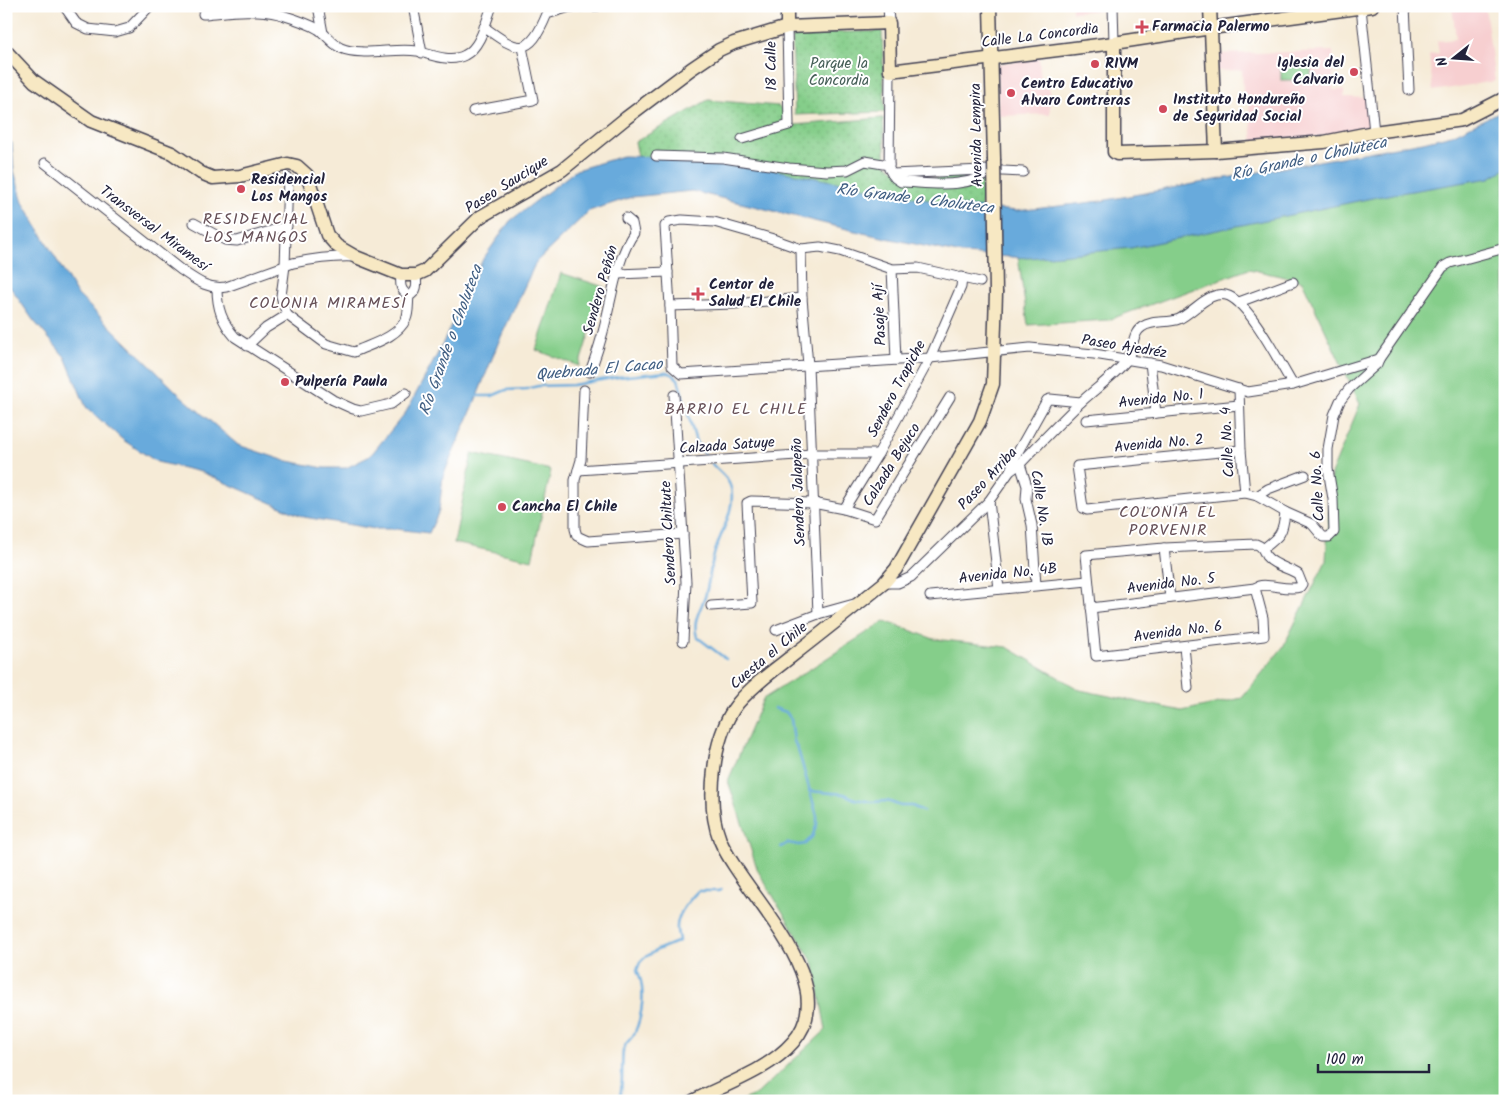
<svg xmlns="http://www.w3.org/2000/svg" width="1511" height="1107" font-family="Kalam,sans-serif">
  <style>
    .built { fill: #f7cfd0 }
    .green { fill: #85ce8a; stroke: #547862 }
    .park { fill: url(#park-dots); stroke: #547862 }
    .water { fill: #67aadc; stroke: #44668c }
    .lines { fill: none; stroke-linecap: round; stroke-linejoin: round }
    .stream { stroke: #67aadc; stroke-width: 2.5 }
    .street-casing { stroke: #424052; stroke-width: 11 }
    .secondary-casing { stroke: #424052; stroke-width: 15 }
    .street { stroke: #fff; stroke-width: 9 }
    .secondary { stroke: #f7e8c3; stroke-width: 12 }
    .secondary-bridge-casing { stroke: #424052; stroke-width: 15; stroke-linecap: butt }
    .secondary-bridge { stroke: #f7e8c3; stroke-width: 12 }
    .poi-dot { fill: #d1495b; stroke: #fff; stroke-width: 2 }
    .labels { text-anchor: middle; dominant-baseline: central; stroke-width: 4; stroke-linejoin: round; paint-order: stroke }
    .poi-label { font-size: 15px; font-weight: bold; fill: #22223b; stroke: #fff; text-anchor: start }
    .street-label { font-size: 15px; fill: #22223b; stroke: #fff }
    .park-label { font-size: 15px; fill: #455e57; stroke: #fff }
    .water-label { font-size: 16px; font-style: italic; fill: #415f83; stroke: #fff }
    .neighbourhood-label { font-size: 16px; letter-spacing: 1px; fill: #675158; stroke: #fff }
  </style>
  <defs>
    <pattern id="park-dots" width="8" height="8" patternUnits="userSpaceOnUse" patternTransform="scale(1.25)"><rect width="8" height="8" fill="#85ce8a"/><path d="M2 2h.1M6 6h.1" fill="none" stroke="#73b178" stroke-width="1.8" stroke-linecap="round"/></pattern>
  </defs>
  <rect width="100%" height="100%" fill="#fff"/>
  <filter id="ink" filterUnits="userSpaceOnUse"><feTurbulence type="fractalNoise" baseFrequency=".02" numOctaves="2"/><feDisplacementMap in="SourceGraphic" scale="10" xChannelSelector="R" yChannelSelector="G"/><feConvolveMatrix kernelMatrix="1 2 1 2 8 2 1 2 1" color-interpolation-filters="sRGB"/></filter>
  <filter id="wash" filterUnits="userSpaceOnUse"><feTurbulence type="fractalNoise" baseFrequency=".0096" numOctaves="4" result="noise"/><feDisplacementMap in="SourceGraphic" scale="20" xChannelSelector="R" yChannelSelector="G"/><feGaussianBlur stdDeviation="1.12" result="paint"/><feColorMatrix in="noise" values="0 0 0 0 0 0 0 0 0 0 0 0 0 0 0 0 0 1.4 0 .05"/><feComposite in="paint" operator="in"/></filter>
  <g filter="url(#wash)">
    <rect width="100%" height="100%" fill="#f6ebd7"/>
    <g class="built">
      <polygon points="1072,6 1108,6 1108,10 1072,12"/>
      <polygon points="1452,6 1485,6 1495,81 1433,91 1429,55 1439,53 1437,41 1456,39"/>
      <polygon points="1333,51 1333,90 1344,90 1344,97 1367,98 1371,131 1253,143 1249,104 1243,92 1242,70 1216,71 1215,54"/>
      <polygon points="1039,58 1041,81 1049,81 1050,114 998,116 997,64"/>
    </g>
    <g class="green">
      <rect x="1281" y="65" width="30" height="15"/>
      <polygon points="1505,125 1505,1101 740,1101 757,1094 826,1030 814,964 758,871 728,781 763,699 885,621 934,639 1007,647 1080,690 1182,711 1242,698 1283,647 1326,561 1331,474 1360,404 1302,281 1249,269 1108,320 1028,325 1016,243"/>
      <polygon points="561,273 604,287 579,366 536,350"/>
      <polygon points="472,453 551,470 532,560 454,543"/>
    </g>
    <g class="park">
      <polygon points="882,31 885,112 795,115 792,34"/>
      <polygon points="708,100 779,106 794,125 883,118 886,164 897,171 920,172 933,179 982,172 981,221 773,177 638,156 635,142"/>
    </g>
    <polygon class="water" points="1505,109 1505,169 1490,178 1382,196 1131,248 1029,258 962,254 863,233 692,191 632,197 589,211 536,262 499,341 472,409 443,476 439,511 429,533 396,529 375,529 304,517 201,472 157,462 123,440 86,407 65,357 33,320 6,281 6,137 12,143 14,171 23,202 76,293 180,395 238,445 283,460 324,468 346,468 370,456 406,412 438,353 483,259 510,221 576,170 623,156 719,159 954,205 1017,211 1101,201 1423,142 1452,135"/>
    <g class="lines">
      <g class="stream">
        <polyline points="476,396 492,396 506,390 526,389 538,386 573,385 618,377 666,372 672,374 678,379 696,442 707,458"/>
        <path d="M712 464C719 472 728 477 731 488 736 510 719 535 714 555 710 569 709 583 705 597 700 611 692 621 697 637L726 659"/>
        <polyline points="774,708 786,712 791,719 794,741 799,753 817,816 817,824 812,837 805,844 799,845 788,843 781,847"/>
        <polyline points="809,791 844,794 855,799 872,802 887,801 901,806 912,806 923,811"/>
        <path d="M619 1101C624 1084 621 1068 623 1051 624 1043 631 1040 634 1034 643 1016 646 987 637 970L640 962 644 958 657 950 679 941C679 937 677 933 677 929 676 915 688 901 698 891H718L721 890"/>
      </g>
    </g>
  </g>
  <g filter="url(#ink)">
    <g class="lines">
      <defs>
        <g id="street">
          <polyline points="64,6 76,23 88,29 115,32 129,28 150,6"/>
          <polyline points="318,6 323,33"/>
          <polyline points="413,6 422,53"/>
          <polyline points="888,6 889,23"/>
          <polyline points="1113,6 1114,43"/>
          <polyline points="1405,6 1409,90"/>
          <polyline points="1361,8 1374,132"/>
          <path d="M203 14C228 12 254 8 279 14 292 18 306 22 318 29 326 34 332 44 341 48 360 57 397 47 417 51 432 55 451 63 465 55 481 47 486 21 492 6"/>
          <path d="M484 27C518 52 529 58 547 14L570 7 598 6"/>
          <polyline points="890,71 889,169 892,174 983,170 1023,172"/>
          <polyline points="473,111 533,100 522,47"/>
          <polyline points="742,139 789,125 787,27"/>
          <polyline points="656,156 723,158 789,168 827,171 847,170 865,161 889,165"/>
          <path d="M45 163 181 270C196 280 208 290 226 287L293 263C313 259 333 256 354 257"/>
          <path d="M892 174 895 178 901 182C932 183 966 190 993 170"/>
          <path d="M288 178 285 266 281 296 287 315 326 344 354 352C371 344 397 338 406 319 409 313 408 303 409 296 400 290 400 285 401 275"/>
          <polyline points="194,223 225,240 237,241 287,226"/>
          <polyline points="801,249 802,298 808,365 818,614"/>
          <polyline points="892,269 896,360"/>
          <polyline points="618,274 668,272"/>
          <polyline points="980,282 918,268 892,269 840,251 820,247 801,249 770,238 714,222 682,220 669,222 665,226 670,306 672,366 681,374 930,358 1030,348 1094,354 1161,365 1248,392 1293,385 1379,359 1443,267 1450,263 1505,248"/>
          <path d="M217 288C217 308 222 322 235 337L333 400 353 409 361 411 391 404 406 393"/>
          <path d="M409 296C418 291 417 285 416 275"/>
          <polyline points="1239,302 1293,282"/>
          <polyline points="670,306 734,304 802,298"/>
          <polyline points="247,346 266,328 287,315"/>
          <polyline points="1150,363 1156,413"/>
          <path d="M590 372C594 361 598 350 601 339 611 307 615 260 634 233L632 223 626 218"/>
          <path d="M1239 389 1241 450 1245 493 1257 496 1285 512C1283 534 1280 536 1263 549"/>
          <polyline points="584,390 581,460 575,480 575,529 577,536 588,541 683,534"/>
          <polyline points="674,395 686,582 683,641"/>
          <polyline points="1086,420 1239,405"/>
          <polyline points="1241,450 1077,466 1083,508 1087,510 1245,493"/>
          <polyline points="1020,464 1027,486 1026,499 1032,525 1036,585"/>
          <polyline points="578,470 812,454 878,454"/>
          <polyline points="1010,471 1015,457 1047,400 1050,399 1081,402"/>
          <polyline points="1257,496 1268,489 1305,475"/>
          <polyline points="989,501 999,589"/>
          <polyline points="844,509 878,454 930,358 961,287 962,277"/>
          <polyline points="1285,512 1312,524 1323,537 1329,537 1334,532 1333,499 1328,469 1328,449 1334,415 1340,401 1349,389 1377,364 1379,359"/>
          <path d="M1256 544C1262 546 1263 550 1266 556 1273 565 1288 568 1298 574L1302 584 1300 587C1285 592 1264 580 1255 588L1263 618 1264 636 1096 656 1086 555 1164 548Z"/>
          <polyline points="1164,548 1170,598"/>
          <path d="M884 583H898L911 577 989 501 1010 471 1020 464C1040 443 1060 422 1081 402 1096 388 1114 376 1126 361 1134 351 1131 334 1142 327 1153 319 1168 324 1179 319 1194 312 1211 288 1229 296 1251 306 1279 362 1293 385"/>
          <polyline points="930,596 1088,581"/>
          <polyline points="711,606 752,603 747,503 751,501 813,503 844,509 875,519 950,397"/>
          <polyline points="1091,608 1255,588"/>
          <polyline points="776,630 818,614 854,604"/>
          <polyline points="1184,646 1188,688"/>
        </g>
        <g id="secondary">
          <polyline points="787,6 787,27"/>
          <polyline points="990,6 994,159"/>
          <polyline points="1210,6 1216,151"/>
          <polyline points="1114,43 1114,152 1117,154 1216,151 1324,142 1374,132 1462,120 1505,98"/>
          <polyline points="6,51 34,81 91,121 172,153 201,173 213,178 240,176 288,164 297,166 307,175 327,235 337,246 356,257 401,275 416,275 425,271 480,217 562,170 626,118 691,69 719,50 734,43 787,27 889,23 890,71 1114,43 1211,28 1372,6"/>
          <path d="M693 1101C726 1084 769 1070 793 1042 846 982 743 895 720 840 711 817 711 794 714 770 716 748 724 720 738 703 753 685 774 670 792 656 823 632 853 608 884 583L896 569 980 421 993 384 996 293"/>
        </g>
      </defs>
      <use href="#street" class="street-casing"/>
      <use href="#secondary" class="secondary-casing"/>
      <use href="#street" class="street"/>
      <use href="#secondary" class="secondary"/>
      <defs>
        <polyline id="secondary-bridge" points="994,159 996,293"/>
      </defs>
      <use href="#secondary-bridge" class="secondary-bridge-casing"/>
      <use href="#secondary-bridge" class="secondary-bridge"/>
    </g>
  </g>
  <g class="poi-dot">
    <path d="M1139.5 19.5h5v5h5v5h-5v5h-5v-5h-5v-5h5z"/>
    <circle cx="1095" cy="64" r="5"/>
    <circle cx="1354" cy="72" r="5"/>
    <circle cx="1011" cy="93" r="5"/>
    <circle cx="1163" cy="109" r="5"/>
    <circle cx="241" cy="189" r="5"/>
    <path d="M695.5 286.5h5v5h5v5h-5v5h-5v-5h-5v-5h5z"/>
    <circle cx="285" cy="382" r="5"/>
    <circle cx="502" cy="507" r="5"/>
  </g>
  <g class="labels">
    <g class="poi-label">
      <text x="1152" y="27">Farmacia Palermo</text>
      <text x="1344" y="63" text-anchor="end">Iglesia del<tspan x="1344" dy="17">Calvario</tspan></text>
      <text x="1105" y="64">RIVM</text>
      <text x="1021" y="84">Centro Educativo<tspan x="1021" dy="17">Alvaro Contreras</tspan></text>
      <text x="1173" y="100">Instituto Hondureño<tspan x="1173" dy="17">de Seguridad Social</tspan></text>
      <text x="251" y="180">Residencial<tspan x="251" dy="17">Los Mangos</tspan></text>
      <text x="709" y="285">Centor de<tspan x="709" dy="17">Salud El Chile</tspan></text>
      <text x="295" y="382">Pulpería Paula</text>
      <text x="512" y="507">Cancha El Chile</text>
    </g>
    <g class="street-label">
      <text transform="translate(1040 36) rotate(-7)">Calle La Concordia</text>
      <text transform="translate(772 66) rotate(-91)">18 Calle</text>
      <text transform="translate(977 135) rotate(-91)">Avenida Lempira</text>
      <text transform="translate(507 185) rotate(-32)">Paseo Saucique</text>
      <text transform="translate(154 229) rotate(37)">Transversal Miramesí</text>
      <text transform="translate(601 290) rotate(-74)">Sendero Peñón</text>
      <text transform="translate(880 315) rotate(-93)">Pasaje Ají</text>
      <text transform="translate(1124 347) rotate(9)">Paseo Ajedréz</text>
      <text transform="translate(897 389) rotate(-62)">Sendero Trapiche</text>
      <text transform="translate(1161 399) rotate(-6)">Avenida No. 1</text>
      <text transform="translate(1228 442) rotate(-93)">Calle No. 4</text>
      <text transform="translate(1159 444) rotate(-5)">Avenida No. 2</text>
      <text transform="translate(727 446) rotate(-4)">Calzada Satuye</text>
      <text transform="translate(892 465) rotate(-58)">Calzada Bejuco</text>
      <text transform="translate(988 479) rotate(-47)">Paseo Arriba</text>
      <text transform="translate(1318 486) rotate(-93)">Calle No. 6</text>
      <text transform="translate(799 492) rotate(-92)">Sendero Jalapeño</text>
      <text transform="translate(1041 508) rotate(81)">Calle No. 1B</text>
      <text transform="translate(669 533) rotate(-93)">Sendero Chiltute</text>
      <text transform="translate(1008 574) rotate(-6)">Avenida No. 4B</text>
      <text transform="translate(1171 584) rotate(-7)">Avenida No. 5</text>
      <text transform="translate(1178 632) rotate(-7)">Avenida No. 6</text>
      <text transform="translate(769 656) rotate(-40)">Cuesta el Chile</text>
    </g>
    <g class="park-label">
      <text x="839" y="64">Parque la<tspan x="839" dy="17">Concordia</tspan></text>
    </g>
    <g class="water-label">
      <text transform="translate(1309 159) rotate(-12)">Río Grande o Choluteca</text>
      <text transform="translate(915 199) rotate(7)">Río Grande o Choluteca</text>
      <text transform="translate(451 340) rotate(-70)">Río Grande o Choluteca</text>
      <text transform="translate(599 370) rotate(-5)">Quebrada El Cacao</text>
    </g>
    <g class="neighbourhood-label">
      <text x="256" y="219">RESIDENCIAL<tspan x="256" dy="18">LOS MANGOS</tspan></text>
      <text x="328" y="303">COLONIA MIRAMESÍ</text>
      <text x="736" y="409">BARRIO EL CHILE</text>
      <text x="1168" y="512">COLONIA EL<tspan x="1168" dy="18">PORVENIR</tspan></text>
    </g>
  </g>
  <rect width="1511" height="1107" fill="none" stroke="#fff" stroke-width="25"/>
  <g transform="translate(1454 58) rotate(253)" stroke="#ffffff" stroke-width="4" paint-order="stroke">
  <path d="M0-4L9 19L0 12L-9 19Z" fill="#22223b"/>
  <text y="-8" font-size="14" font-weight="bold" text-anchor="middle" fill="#22223b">N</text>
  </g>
  <path d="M1318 1064v8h111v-8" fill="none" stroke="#22223b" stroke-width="2.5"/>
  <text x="1326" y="1064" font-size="15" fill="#22223b" stroke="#ffffff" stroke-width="4" paint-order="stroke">100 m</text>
</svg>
